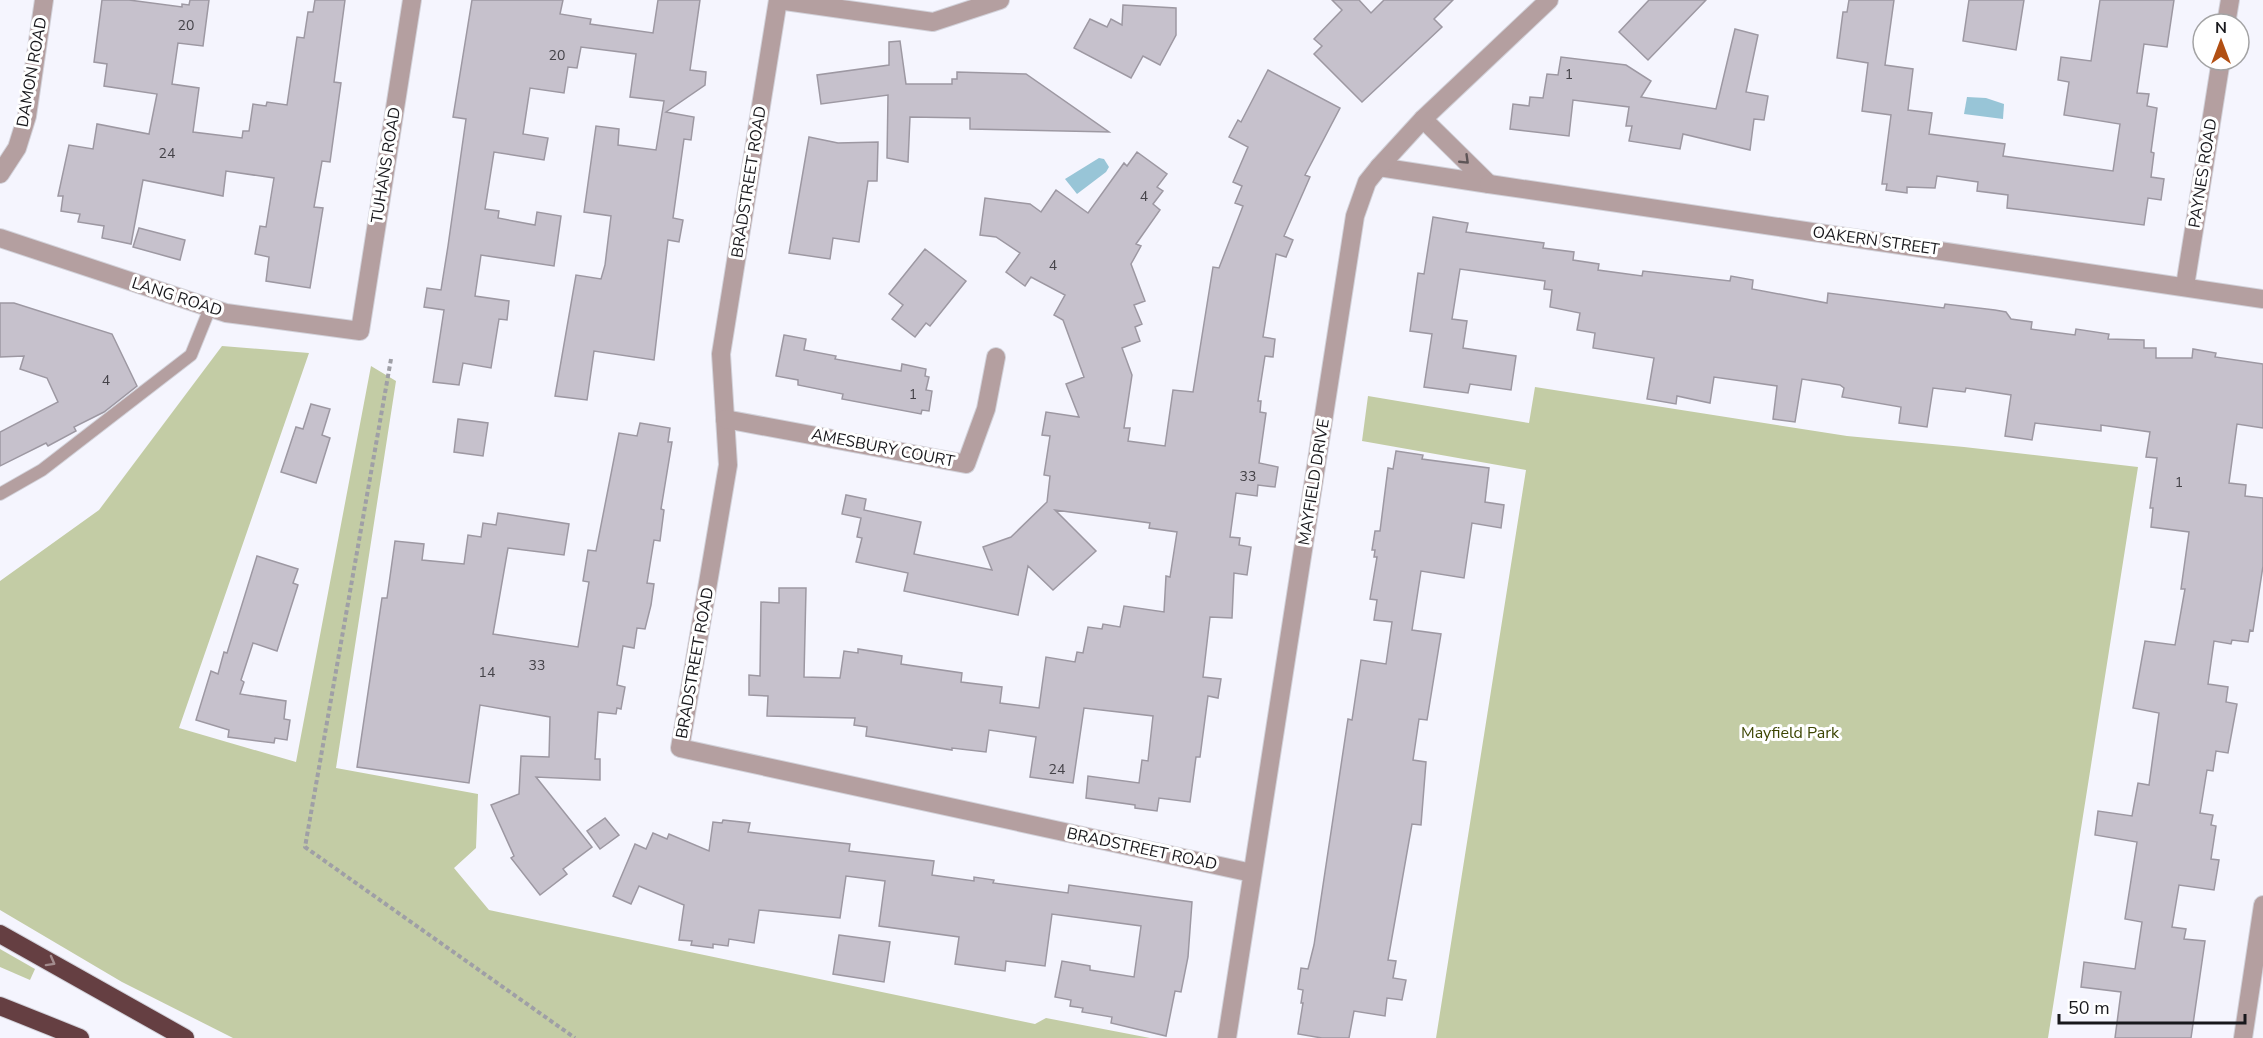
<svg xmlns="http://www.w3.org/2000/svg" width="2263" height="1038" font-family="'Nunito Sans',sans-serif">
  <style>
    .green { fill: #c3cca5 }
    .water { fill: #98c5d7 }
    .building { fill: #c6c1cc; stroke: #9d98a2; stroke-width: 1.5 }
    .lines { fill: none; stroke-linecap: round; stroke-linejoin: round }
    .lane-casing { stroke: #d2d2da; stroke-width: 14 }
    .street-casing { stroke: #d2d2da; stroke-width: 20 }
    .highway-casing { stroke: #d2d2da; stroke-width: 20 }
    .path { stroke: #9f9fa6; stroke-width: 4; stroke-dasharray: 4.5 3; stroke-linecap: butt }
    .lane { stroke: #b49fa0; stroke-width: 12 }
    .street { stroke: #b49fa0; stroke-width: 18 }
    .highway { stroke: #653f42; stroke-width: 18 }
    .oneway { stroke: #5e5557 }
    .oneway2 { stroke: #a38c8e }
    .labels { text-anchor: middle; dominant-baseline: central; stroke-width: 6; stroke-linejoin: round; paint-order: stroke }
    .number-label { font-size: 14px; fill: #444248 }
    .street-label { font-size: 16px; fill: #18181c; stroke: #fff }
    .park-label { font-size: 16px; fill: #3b4401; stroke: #fff }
  </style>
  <rect width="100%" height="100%" fill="#f5f5fe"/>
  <g class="green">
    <polygon points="222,346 309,353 179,728 296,762 371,366 396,381 336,768 478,794 476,848 454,868 489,910 1035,1024 1046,1018 1150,1038 233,1038 122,982 0,910 0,581 99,510"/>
    <polygon points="1535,387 1847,436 1964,447 2138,467 2048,1038 1436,1038 1526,470 1362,441 1368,396 1529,423"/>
    <polygon points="0,949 35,969 30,980 0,967"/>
  </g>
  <g class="water">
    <polygon points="1967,97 1986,98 2004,104 2003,119 1964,114"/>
    <polygon points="1099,158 1104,159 1109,167 1106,172 1077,194 1065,179"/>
  </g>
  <g class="building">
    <polygon points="102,0 129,0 182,7 182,4 189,5 190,0 209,0 203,46 178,43 172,84 199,88 193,132 242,138 243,131 249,131 253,104 266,106 267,102 287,105 297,37 304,38 308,12 313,12 315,0 345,0 334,82 341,83 330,162 322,161 314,207 323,208 310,288 266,281 269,257 255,254 260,226 266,227 274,178 226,171 223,196 143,180 131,244 102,238 104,226 78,222 80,214 61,211 63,196 58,196 69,145 93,149 97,124 149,134 157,94 104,86 107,64 94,62"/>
    <polygon points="472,0 563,0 560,14 591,19 590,24 653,33 658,0 700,0 690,70 706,72 705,85 666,112 694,117 691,140 684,139 673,218 683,220 679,242 668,240 654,360 594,351 587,400 555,396 576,275 601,279 605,265 611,216 584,212 596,126 619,129 618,145 656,150 664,101 630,97 636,54 581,47 577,68 568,67 564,93 530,88 523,134 548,138 544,160 494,152 485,209 499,211 498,218 535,225 537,212 561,216 554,266 481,255 475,296 509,301 507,320 499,319 491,368 463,363 459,385 433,382 444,310 424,307 427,288 441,290 448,246 466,119 453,117"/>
    <polygon points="1332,0 1359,0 1371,13 1384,0 1453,0 1434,19 1442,27 1362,102 1314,54 1322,46 1314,39 1342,10"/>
    <polygon points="1649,0 1706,0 1648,60 1619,32"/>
    <polygon points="1849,0 1894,0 1885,65 1913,69 1908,110 1932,113 1929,134 2005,144 2003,156 2113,171 2120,124 2064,115 2069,82 2058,80 2061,57 2091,61 2100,0 2174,0 2167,47 2144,44 2137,93 2149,94 2147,106 2157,108 2151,152 2154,153 2151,177 2164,179 2161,200 2148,198 2144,225 2007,208 2008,195 1977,191 1978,182 1937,176 1935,188 1907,187 1907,193 1886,190 1887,184 1882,184 1891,115 1862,111 1868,63 1837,58 1843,12 1847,12"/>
    <polygon points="1969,0 2024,0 2016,50 1963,41"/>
    <polygon points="1123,5 1176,8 1176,35 1160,65 1143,56 1131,78 1074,48 1090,19 1107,27 1111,19 1122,25"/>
    <polygon points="1735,29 1758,35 1746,92 1768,96 1764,120 1754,119 1750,150 1683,134 1680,149 1629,141 1632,126 1626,126 1629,107 1573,100 1569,136 1510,129 1513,104 1529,106 1530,97 1543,98 1547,74 1558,75 1561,57 1626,65 1651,81 1641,97 1716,109"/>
    <polygon points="900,41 906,84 952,84 952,79 957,79 957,72 1026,74 1109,132 970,129 970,118 910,117 908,162 887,158 888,95 821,104 817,75 889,65 889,42"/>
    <polygon points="1268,70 1340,108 1305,175 1310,177 1284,236 1293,240 1286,257 1276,254 1263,337 1275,339 1273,357 1265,356 1258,401 1261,401 1260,412 1266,413 1259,463 1278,467 1275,487 1258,485 1257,496 1236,493 1230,537 1240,538 1239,545 1251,547 1247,575 1234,573 1232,618 1210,617 1203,677 1221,679 1218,698 1208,696 1200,757 1196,757 1190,802 1159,798 1157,811 1135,808 1135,805 1086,798 1088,776 1139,783 1142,760 1148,761 1153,716 1084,708 1073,783 1030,777 1036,737 989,730 986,752 952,748 952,750 866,736 867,727 854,725 855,718 767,716 768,696 749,695 749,675 760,676 761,602 779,603 779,588 806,588 804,677 840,678 844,651 858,653 858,649 902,656 901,664 962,673 961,682 1002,687 1000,703 1039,708 1046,657 1075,662 1077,652 1083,653 1088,627 1102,629 1103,624 1120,627 1124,606 1164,612 1166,576 1170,577 1177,532 1149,528 1150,523 1055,510 1096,551 1053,590 1028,566 1018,615 904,591 908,573 856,562 862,538 857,537 861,518 842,514 846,495 866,499 864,510 921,522 914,554 992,570 983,547 1011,537 1047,502 1050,476 1044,475 1050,436 1042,435 1046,412 1079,417 1066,384 1084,377 1063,320 1054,315 1065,295 1031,277 1025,286 1006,272 1020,253 996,237 980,235 985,198 1030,204 1041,212 1056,190 1088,213 1124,163 1127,166 1137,152 1167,174 1157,187 1163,191 1153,204 1160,210 1136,244 1141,246 1131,264 1145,301 1134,305 1142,324 1135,327 1140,341 1122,348 1132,375 1124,428 1130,428 1128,441 1165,446 1173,390 1193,392 1213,267 1219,268 1243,206 1235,203 1242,186 1233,182 1248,147 1229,137 1238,120 1241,122"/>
    <polygon points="809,137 838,143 878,142 877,181 868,181 859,242 833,238 830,259 789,253"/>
    <polygon points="1433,217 1468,223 1466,232 1544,243 1543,248 1574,252 1573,260 1599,264 1598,270 1642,276 1643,271 1730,281 1731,276 1753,280 1752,289 1827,303 1828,293 1944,308 1945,304 1995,310 2006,312 2011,319 2032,322 2031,329 2075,335 2076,329 2109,334 2108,339 2144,340 2144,348 2156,348 2156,358 2192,358 2193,349 2216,353 2215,357 2263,364 2263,428 2237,424 2229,483 2246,485 2245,496 2263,498 2263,566 2253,631 2250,630 2248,642 2232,640 2231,644 2214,641 2208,684 2228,687 2226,702 2237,704 2228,753 2216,751 2213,771 2207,770 2200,813 2213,815 2211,825 2216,826 2211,859 2219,860 2214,890 2179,885 2172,927 2186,929 2184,939 2205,941 2191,1038 2115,1038 2121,992 2081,987 2084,962 2135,969 2142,922 2125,919 2137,842 2095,835 2098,811 2132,816 2138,783 2149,785 2159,713 2133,708 2145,641 2175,645 2185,589 2181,589 2189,532 2151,527 2153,508 2150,508 2157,458 2146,457 2150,432 2101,425 2101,431 2035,423 2032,440 2005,436 2011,395 1966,388 1965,392 1933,388 1927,427 1899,423 1901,407 1842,397 1844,388 1840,385 1802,379 1795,422 1773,419 1777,386 1714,377 1710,403 1677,396 1676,404 1647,399 1654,358 1593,348 1595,333 1577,330 1580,313 1550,307 1552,290 1544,289 1545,281 1460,269 1452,319 1467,321 1463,348 1516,356 1511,390 1470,384 1468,393 1424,387 1432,334 1410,331 1418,273 1424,274"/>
    <polygon points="139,228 185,240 180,260 133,247"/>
    <polygon points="925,249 966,281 930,326 926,323 915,337 892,319 903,305 889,294"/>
    <polygon points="0,303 14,303 112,334 137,386 104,412 74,427 76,431 48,446 46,443 0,466 0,432 58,402 47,378 20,369 24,356 0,357"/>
    <polygon points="784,335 806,339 804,350 836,356 835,359 901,371 902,364 926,369 925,376 929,377 926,390 932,391 929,411 922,410 921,414 842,399 843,394 798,385 798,380 776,376"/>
    <polygon points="311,404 330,409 322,435 330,438 316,483 281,472 296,427 303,429"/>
    <polygon points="458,419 488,423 483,456 454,452"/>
    <polygon points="640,423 670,428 668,442 672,442 661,509 664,510 660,541 654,540 647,583 654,584 651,605 645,629 637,628 634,648 623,646 617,685 625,687 621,709 617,708 616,714 598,712 595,759 600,759 600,780 536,777 592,847 563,869 567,874 540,895 511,858 514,856 491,805 519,794 521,756 549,757 550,717 480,705 469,783 357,767 382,598 387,598 395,541 424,544 422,560 464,564 468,535 481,537 483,523 496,525 498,513 569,524 564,555 508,548 493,634 578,647 589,582 583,581 588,550 596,551 619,433 637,436"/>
    <polygon points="1396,451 1423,455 1422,459 1489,468 1485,502 1504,505 1501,528 1472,523 1464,578 1421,571 1412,630 1441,634 1427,720 1419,719 1413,760 1426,762 1421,825 1412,824 1388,960 1396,961 1393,978 1406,980 1402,1000 1387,998 1385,1016 1354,1011 1349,1038 1322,1038 1298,1034 1303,1003 1301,1003 1303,990 1298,989 1301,968 1308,969 1314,945 1348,719 1352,720 1361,660 1386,664 1392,622 1374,620 1377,600 1370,599 1377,557 1374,557 1375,550 1372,550 1375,531 1380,531 1388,468 1393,469"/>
    <polygon points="257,556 298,569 293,583 298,585 277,651 253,643 241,680 244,682 240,694 286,701 284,719 290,720 287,740 275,738 274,743 228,737 229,730 196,720 211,671 218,674 224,652 227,653"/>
    <polygon points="605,818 619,835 600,849 587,831"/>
    <polygon points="723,820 750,823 748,832 850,844 849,851 934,861 932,875 974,881 974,877 994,880 993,883 1068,893 1069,885 1192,902 1188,957 1181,992 1175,991 1166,1036 1111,1023 1112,1017 1082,1012 1083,1008 1070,1006 1071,1000 1055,997 1062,961 1090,966 1090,970 1134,977 1141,926 1052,914 1045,966 1006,961 1005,971 955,964 959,937 879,926 885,881 846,876 840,918 759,910 754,943 729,939 728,946 713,944 713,948 691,945 692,941 679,940 684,905 639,886 631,904 613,896 635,844 646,849 653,833 667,839 669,834 709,851 713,822 722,823"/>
    <polygon points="839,935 890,942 884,982 833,974"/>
  </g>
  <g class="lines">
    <defs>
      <polyline id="lane" points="0,494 42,470 191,355 210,308"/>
      <g id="street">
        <polyline points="1000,0 933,22 778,0 721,354 728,465 680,748 1252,873"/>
        <polyline points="2226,24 2230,0"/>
        <polyline points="1379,167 1489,184 1423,119"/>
        <polyline points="0,174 17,148 27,116 44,0"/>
        <polyline points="1489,184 2263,299"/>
        <polyline points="0,238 226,313 360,331 412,0"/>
        <polyline points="2185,286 2221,60"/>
        <polyline points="725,419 966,464 986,409 996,357"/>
        <polyline points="1227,1038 1355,216 1367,182 1379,167 1423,119 1549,0"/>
        <polyline points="2243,1038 2263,905"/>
      </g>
      <g id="highway">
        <polyline points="0,934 185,1038"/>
        <polyline points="0,1006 80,1038"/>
      </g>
    </defs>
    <use href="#lane" class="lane-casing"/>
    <use href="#street" class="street-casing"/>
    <use href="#highway" class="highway-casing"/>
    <polyline class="path" points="391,359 305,847 575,1038"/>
    <use href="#lane" class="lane"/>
    <use href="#street" class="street"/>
    <use href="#highway" class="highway"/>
  </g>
  <defs><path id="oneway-chevron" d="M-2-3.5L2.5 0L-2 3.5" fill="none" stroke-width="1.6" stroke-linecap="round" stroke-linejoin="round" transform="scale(1.5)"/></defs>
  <use class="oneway" href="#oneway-chevron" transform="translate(1465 160) rotate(44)"/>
  <use class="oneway2" href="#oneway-chevron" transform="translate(51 962) rotate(29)"/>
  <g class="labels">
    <g class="number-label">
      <text x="186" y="25">20</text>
      <text x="557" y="55">20</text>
      <text x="1569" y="74">1</text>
      <text x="167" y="153">24</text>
      <text x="1144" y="196">4</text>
      <text x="1053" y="265">4</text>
      <text x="106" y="380">4</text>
      <text x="913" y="394">1</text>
      <text x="1248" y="476">33</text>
      <text x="2179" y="482">1</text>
      <text x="537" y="665">33</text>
      <text x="487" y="672">14</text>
      <text x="1057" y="769">24</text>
    </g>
    <g class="street-label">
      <text transform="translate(32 72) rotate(-80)">DAMON ROAD</text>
      <text transform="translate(386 165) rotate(-81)">TUHANS ROAD</text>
      <text transform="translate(2203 173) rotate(-81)">PAYNES ROAD</text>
      <text transform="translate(749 182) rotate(-81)">BRADSTREET ROAD</text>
      <text transform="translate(1876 241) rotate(8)">OAKERN STREET</text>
      <text transform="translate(177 297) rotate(18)">LANG ROAD</text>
      <text transform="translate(883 448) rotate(11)">AMESBURY COURT</text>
      <text transform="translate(1314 482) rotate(-81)">MAYFIELD DRIVE</text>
      <text transform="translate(695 663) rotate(-80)">BRADSTREET ROAD</text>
      <text transform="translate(1142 849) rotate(12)">BRADSTREET ROAD</text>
    </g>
    <g class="park-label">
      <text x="1790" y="733">Mayfield Park</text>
    </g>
  </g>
  <g transform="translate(2221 42)"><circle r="28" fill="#ffffff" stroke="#a3a3a4" stroke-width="1.5"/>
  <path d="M0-4.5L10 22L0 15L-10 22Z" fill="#b14f13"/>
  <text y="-9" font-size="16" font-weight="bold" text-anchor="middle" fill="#18181c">N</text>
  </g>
  <path d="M2059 1014v9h186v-9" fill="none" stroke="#18181c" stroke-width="3"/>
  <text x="2068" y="1014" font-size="18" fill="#18181c" stroke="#ffffff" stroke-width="4.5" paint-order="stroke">50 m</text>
</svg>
